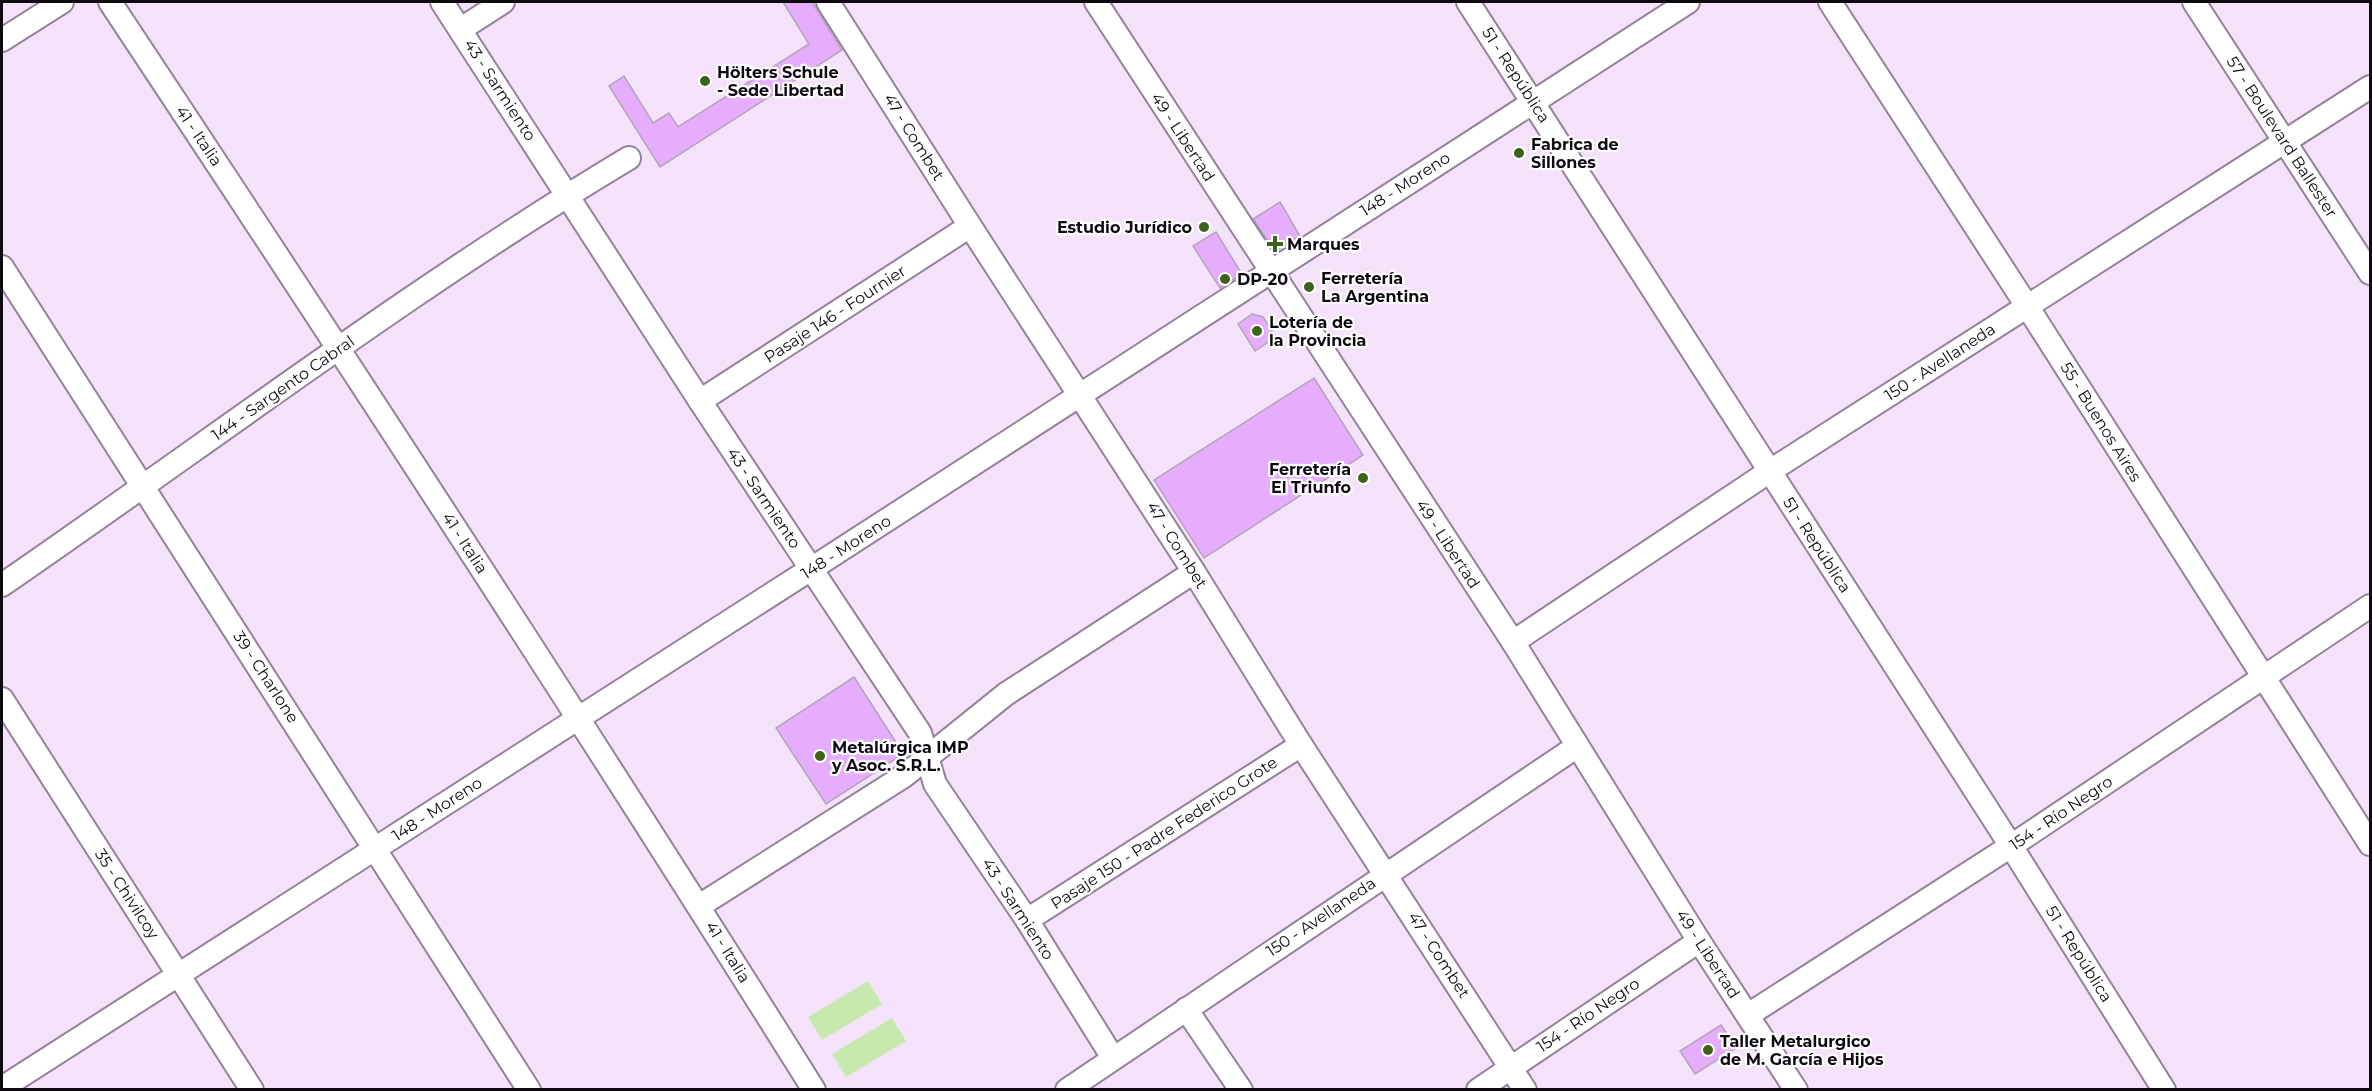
<svg xmlns="http://www.w3.org/2000/svg" width="2372" height="1091" font-family="Montserrat,sans-serif">
  <style>
    .green { fill: #c7e9ae }
    .building { fill: #e6adfd; stroke: #b4a4bb; stroke-width: 1.5 }
    .lines { fill: none; stroke-linecap: round; stroke-linejoin: round }
    .minor-casing { stroke: #938399; stroke-width: 26 }
    .minor { stroke: #fff; stroke-width: 22 }
    .poi-dot { fill: #3d621b; stroke: #fff; stroke-width: 2 }
    .labels { text-anchor: middle; dominant-baseline: central; stroke-width: 4.5; stroke-linejoin: round; paint-order: stroke }
    .poi-label { font-size: 16px; font-weight: bold; fill: #0f0a12; stroke: #fff; text-anchor: start }
    .street-label { font-size: 16px; fill: #0f0a12; stroke: #fff }
  </style>
  <rect width="100%" height="100%" fill="#f4e2fb"/>
  <g class="green">
    <polygon points="868,981 882,1004 822,1040 808,1017"/>
    <polygon points="892,1018 906,1041 846,1077 832,1054"/>
  </g>
  <g class="building">
    <polygon points="783,2 812,2 842,50 660,167 609,86 624,76 653,123 669,113 678,127 809,44"/>
    <polygon points="1280,202 1300,236 1275,251 1253,219"/>
    <polygon points="1216,232 1242,274 1220,288 1193,246"/>
    <polygon points="1252,314 1263,317 1276,337 1255,351 1238,324"/>
    <polygon points="1314,378 1363,455 1204,558 1154,480"/>
    <polygon points="854,677 899,747 897,758 826,804 776,728"/>
    <polygon points="1721,1025 1736,1048 1695,1074 1680,1051"/>
  </g>
  <g class="lines">
    <defs>
      <g id="minor">
        <path d="M110 2C348 361 584 723 814 1090"/>
        <polyline points="442,2 700,401 920,733 935,784 1027,920 1113,1058"/>
        <polyline points="828,2 970,226 1194,572 1301,745 1525,1090"/>
        <polyline points="1096,2 1513,642 1699,941 1796,1090"/>
        <polyline points="1468,2 2011,846 2164,1090"/>
        <polyline points="1830,2 2027,306 2370,844"/>
        <polyline points="2194,2 2370,273"/>
        <polyline points="461,29 503,2"/>
        <polyline points="2,40 62,2"/>
        <polyline points="2,267 529,1090"/>
        <polyline points="700,401 970,226"/>
        <path d="M2 585C210 442 412 288 629 158"/>
        <polyline points="1513,642 1770,471 2370,87"/>
        <polyline points="2,699 252,1090"/>
        <polyline points="699,906 904,776 1006,694 1194,572"/>
        <polyline points="1027,920 1301,745"/>
        <polyline points="1186,1009 1241,1090"/>
        <polyline points="1748,1015 2011,846 2370,606"/>
        <polyline points="2,1088 811,569 1688,2"/>
        <polyline points="1067,1090 1576,747"/>
        <polyline points="1478,1090 1699,941"/>
      </g>
    </defs>
    <use href="#minor" class="minor-casing"/>
    <use href="#minor" class="minor"/>
  </g>
  <g class="poi-dot">
    <circle cx="705" cy="81" r="6"/>
    <circle cx="1519" cy="153" r="6"/>
    <circle cx="1204" cy="227" r="6"/>
    <path d="M1272 235h6v6h6v6h-6v6h-6v-6h-6v-6h6z"/>
    <circle cx="1225" cy="279" r="6"/>
    <circle cx="1309" cy="287" r="6"/>
    <circle cx="1257" cy="331" r="6"/>
    <circle cx="1363" cy="478" r="6"/>
    <circle cx="820" cy="756" r="6"/>
    <circle cx="1708" cy="1050" r="6"/>
  </g>
  <g class="labels">
    <g class="poi-label">
      <text x="717" y="72">Hölters Schule<tspan x="717" dy="18">- Sede Libertad</tspan></text>
      <text x="1531" y="144">Fabrica de<tspan x="1531" dy="18">Sillones</tspan></text>
      <text x="1192" y="227" text-anchor="end">Estudio Jurídico</text>
      <text x="1287" y="244">Marques</text>
      <text x="1321" y="278">Ferretería<tspan x="1321" dy="18">La Argentina</tspan></text>
      <text x="1237" y="279">DP-20</text>
      <text x="1269" y="322">Lotería de<tspan x="1269" dy="18">la Provincia</tspan></text>
      <text x="1351" y="469" text-anchor="end">Ferretería<tspan x="1351" dy="18">El Triunfo</tspan></text>
      <text x="832" y="747">Metalúrgica IMP<tspan x="832" dy="18">y Asoc. S.R.L.</tspan></text>
      <text x="1720" y="1041">Taller Metalurgico<tspan x="1720" dy="18">de M. García e Hijos</tspan></text>
    </g>
    <g class="street-label">
      <text transform="translate(1516 75) rotate(57)">51 - República</text>
      <text transform="translate(500 90) rotate(57)">43 - Sarmiento</text>
      <text transform="translate(199 136) rotate(56)">41 - Italia</text>
      <text transform="translate(914 137) rotate(58)">47 - Combet</text>
      <text transform="translate(1183 137) rotate(57)">49 - Libertad</text>
      <text transform="translate(2282 137) rotate(57)">57 - Boulevard Ballester</text>
      <text transform="translate(1405 184) rotate(-33)">148 - Moreno</text>
      <text transform="translate(835 314) rotate(-33)">Pasaje 146 - Fournier</text>
      <text transform="translate(1940 362) rotate(-33)">150 - Avellaneda</text>
      <text transform="translate(283 388) rotate(-35)">144 - Sargento Cabral</text>
      <text transform="translate(2101 422) rotate(58)">55 - Buenos Aires</text>
      <text transform="translate(764 498) rotate(56)">43 - Sarmiento</text>
      <text transform="translate(465 543) rotate(57)">41 - Italia</text>
      <text transform="translate(1448 544) rotate(57)">49 - Libertad</text>
      <text transform="translate(1177 545) rotate(58)">47 - Combet</text>
      <text transform="translate(1817 545) rotate(57)">51 - República</text>
      <text transform="translate(846 547) rotate(-33)">148 - Moreno</text>
      <text transform="translate(266 677) rotate(57)">39 - Charlone</text>
      <text transform="translate(437 809) rotate(-33)">148 - Moreno</text>
      <text transform="translate(2061 813) rotate(-34)">154 - Río Negro</text>
      <text transform="translate(1164 833) rotate(-33)">Pasaje 150 - Padre Federico Grote</text>
      <text transform="translate(127 894) rotate(57)">35 - Chivilcoy</text>
      <text transform="translate(1018 909) rotate(57)">43 - Sarmiento</text>
      <text transform="translate(1321 917) rotate(-34)">150 - Avellaneda</text>
      <text transform="translate(728 952) rotate(58)">41 - Italia</text>
      <text transform="translate(1708 954) rotate(57)">49 - Libertad</text>
      <text transform="translate(2079 954) rotate(58)">51 - República</text>
      <text transform="translate(1439 955) rotate(57)">47 - Combet</text>
      <text transform="translate(1588 1015) rotate(-34)">154 - Río Negro</text>
    </g>
  </g>
  <rect width="2372" height="1091" fill="none" stroke="#0f0a12" stroke-width="6"/>
</svg>
